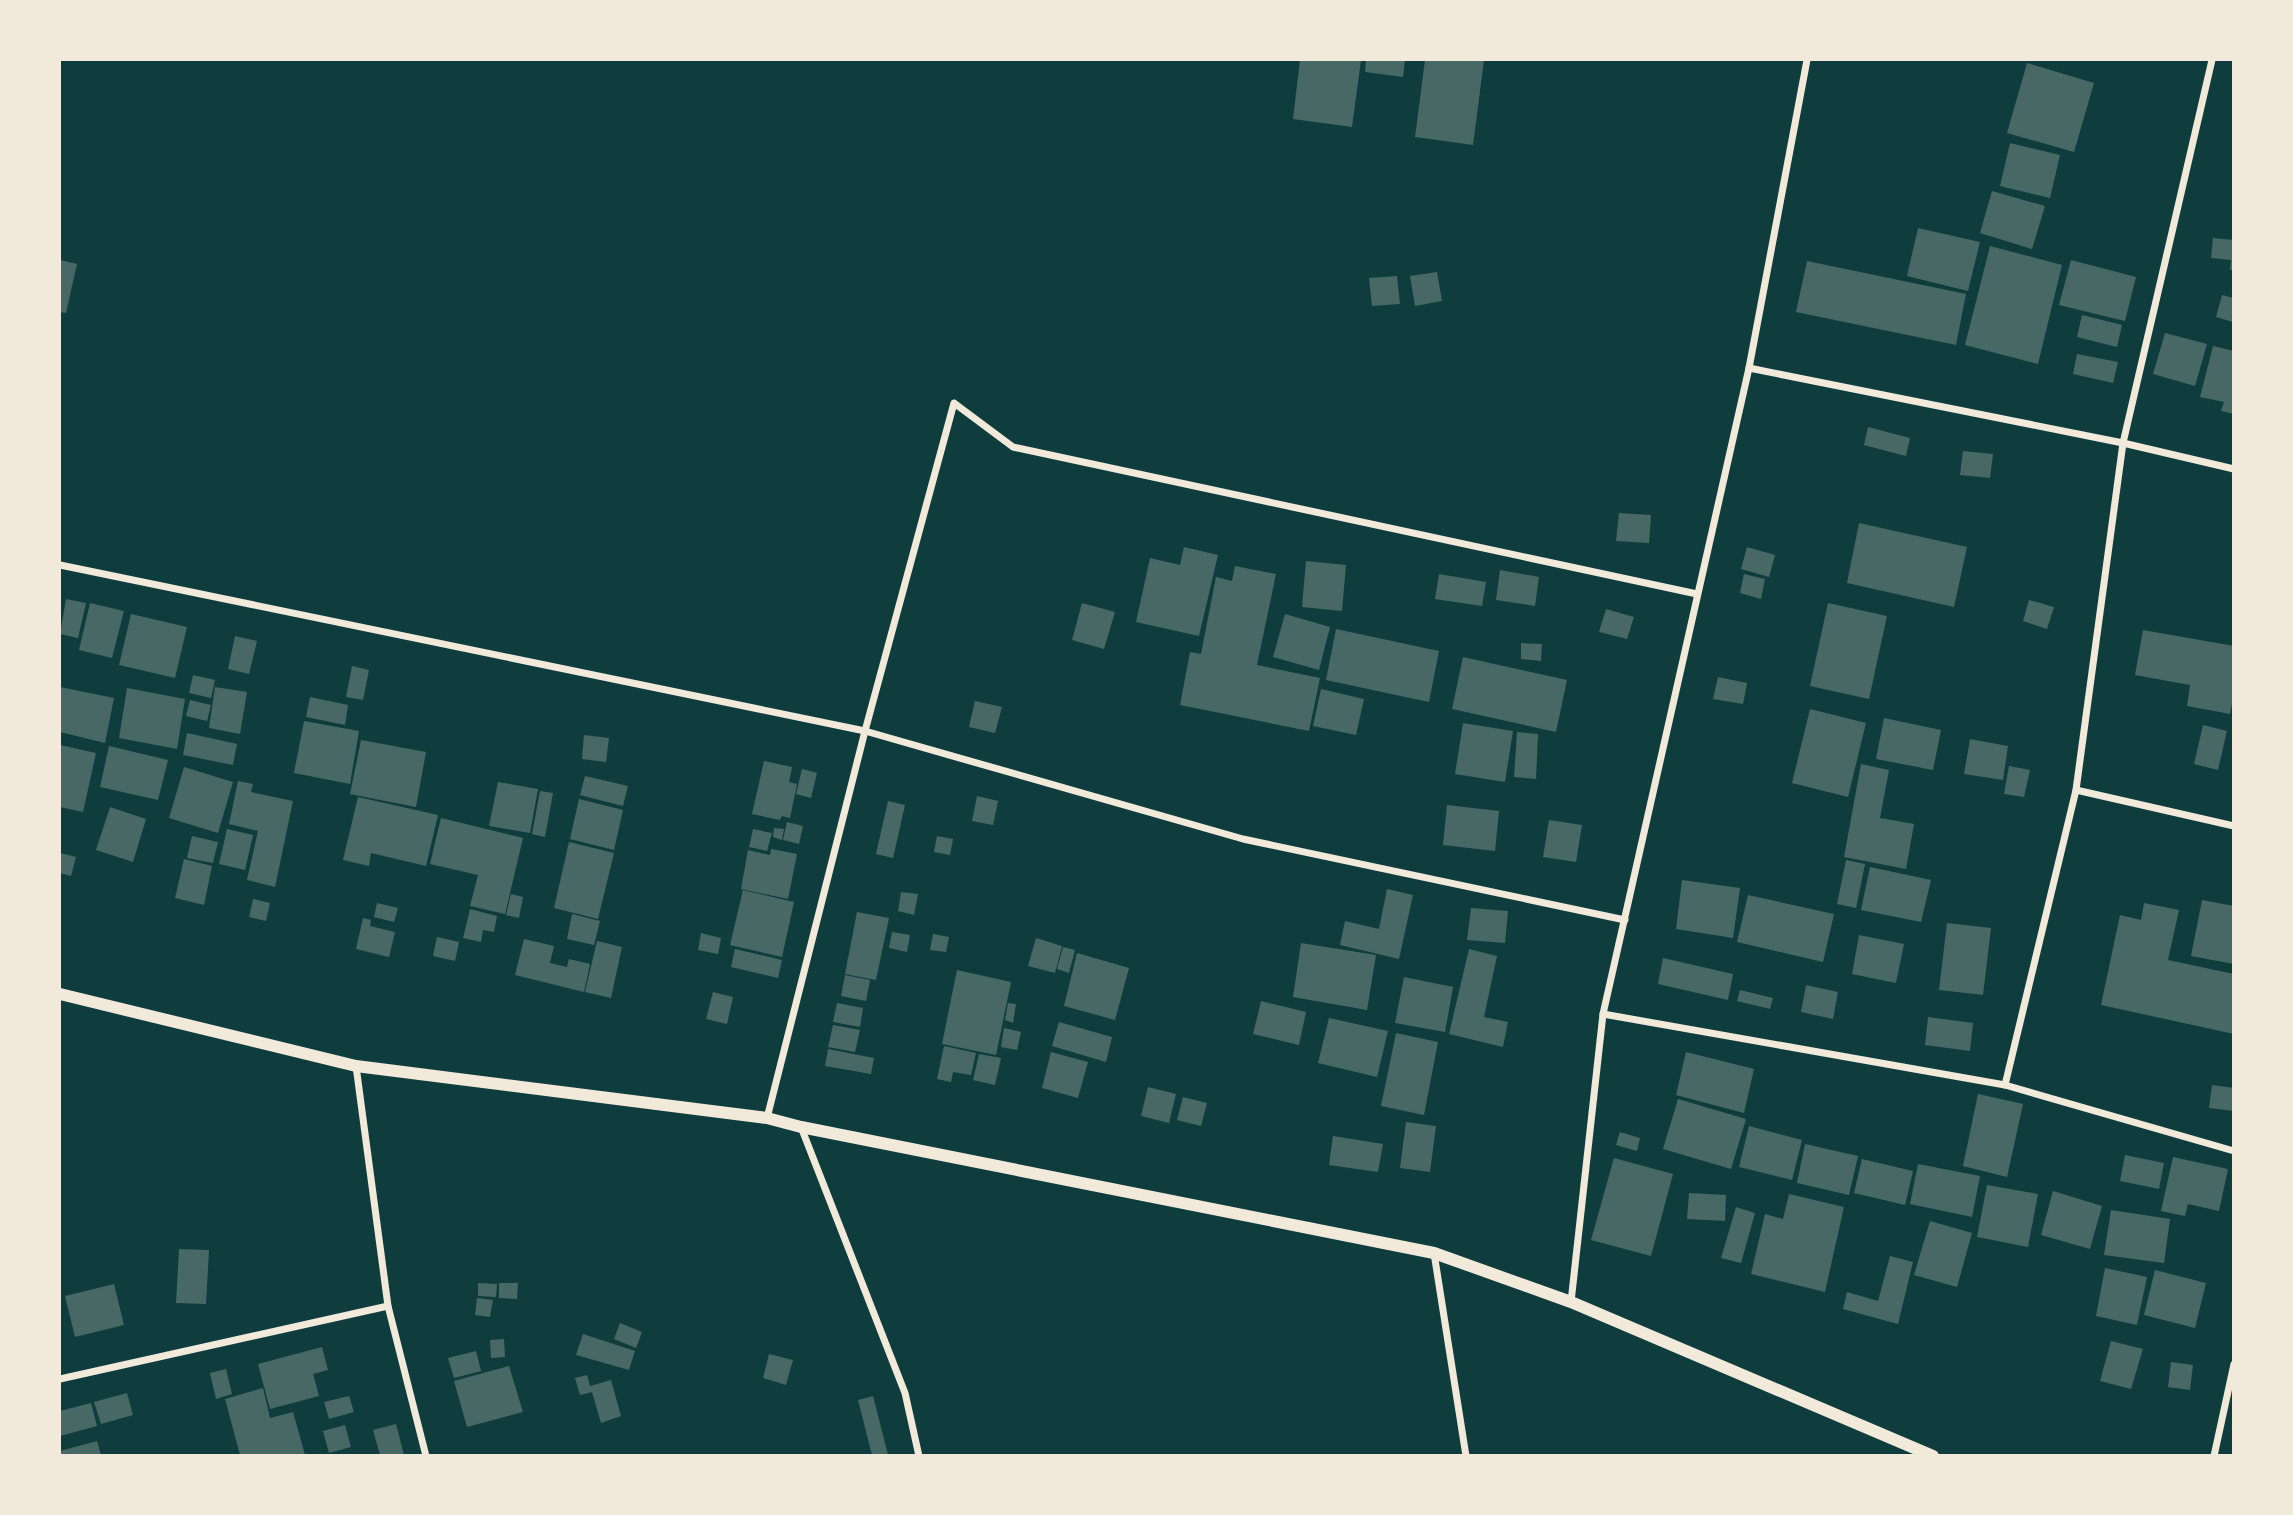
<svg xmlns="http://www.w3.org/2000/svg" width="2293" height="1515" font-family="'Open Sans',sans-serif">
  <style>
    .building { fill: #486865 }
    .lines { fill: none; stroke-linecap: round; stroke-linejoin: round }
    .minor { stroke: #f1e9da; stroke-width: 7 }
    .tertiary { stroke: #f1e9da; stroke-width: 12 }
  </style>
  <rect width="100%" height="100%" fill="#0f3d3e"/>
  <g class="building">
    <polygon points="1300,60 1361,60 1352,127 1293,119"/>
    <polygon points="1366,60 1405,60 1403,77 1365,72"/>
    <polygon points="1425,60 1484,60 1473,145 1415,137"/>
    <polygon points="2027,63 2094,83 2074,152 2007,133"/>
    <polygon points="2010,143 2060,155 2050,198 2000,186"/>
    <polygon points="1992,191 2045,206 2032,249 1980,233"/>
    <polygon points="1918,228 1980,242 1968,291 1907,276"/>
    <polygon points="2213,238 2234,240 2234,270 2230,270 2231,260 2211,258"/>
    <polygon points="1990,246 2062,265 2038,364 1965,345"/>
    <polygon points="60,260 77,264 66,313 60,312"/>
    <polygon points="2071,260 2136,277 2125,321 2059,305"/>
    <polygon points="1807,261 1966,294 1956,345 1796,312"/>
    <polygon points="1437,272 1442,301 1415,306 1410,276"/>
    <polygon points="1397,276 1400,304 1372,306 1369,278"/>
    <polygon points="2222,295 2234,298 2233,322 2216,317"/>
    <polygon points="2082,315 2122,325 2117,347 2077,337"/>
    <polygon points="2165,333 2207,344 2195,386 2153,374"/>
    <polygon points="2213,346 2234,351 2234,414 2221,411 2224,402 2200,397"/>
    <polygon points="2077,354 2118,362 2113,383 2073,374"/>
    <polygon points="1868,427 1910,438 1906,456 1864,445"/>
    <polygon points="1963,451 1993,454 1990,478 1960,475"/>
    <polygon points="1619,513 1651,515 1649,543 1616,541"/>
    <polygon points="1859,523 1967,547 1954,607 1847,583"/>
    <polygon points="1184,547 1218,555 1199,636 1136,622 1150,558 1180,565"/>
    <polygon points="1747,547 1775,555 1769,577 1741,569"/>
    <polygon points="1306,561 1346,565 1342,611 1302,607"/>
    <polygon points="1235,566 1276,574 1257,665 1320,678 1309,731 1180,705 1190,652 1201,654 1216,577 1232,581"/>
    <polygon points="1500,570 1539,577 1535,606 1496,600"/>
    <polygon points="1439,574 1486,582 1482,606 1435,599"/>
    <polygon points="1744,574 1765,579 1761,599 1740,593"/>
    <polygon points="66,599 86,603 78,638 60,634"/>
    <polygon points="2029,600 2054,607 2047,629 2023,621"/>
    <polygon points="90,603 124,611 112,658 79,650"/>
    <polygon points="1082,603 1115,612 1104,649 1072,640"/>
    <polygon points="1828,603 1887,616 1869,699 1810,686"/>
    <polygon points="1606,609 1634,617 1627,639 1599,632"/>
    <polygon points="131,614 187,627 175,678 119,665"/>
    <polygon points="1285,614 1330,627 1319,670 1273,657"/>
    <polygon points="1336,629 1439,651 1429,702 1326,680"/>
    <polygon points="2143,630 2234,646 2234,694 2230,714 2187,706 2190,685 2135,675"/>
    <polygon points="235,636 257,641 249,674 228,669"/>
    <polygon points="1521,643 1542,644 1541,661 1521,659"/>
    <polygon points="1463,657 1567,680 1556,732 1452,709"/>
    <polygon points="352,666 369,670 363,700 346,697"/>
    <polygon points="193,675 215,680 211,698 189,693"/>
    <polygon points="1718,677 1747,683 1743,704 1713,699"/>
    <polygon points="60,687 114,698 105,743 60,732"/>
    <polygon points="215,687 247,692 240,734 209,728"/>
    <polygon points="127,688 185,699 177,749 119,738"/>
    <polygon points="1321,689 1364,699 1356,735 1313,726"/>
    <polygon points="310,697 348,705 345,725 306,717"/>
    <polygon points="190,700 211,705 207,721 186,716"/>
    <polygon points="975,701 1002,707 995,733 969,727"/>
    <polygon points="1810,709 1866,723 1848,797 1792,783"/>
    <polygon points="1884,718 1941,730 1933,770 1876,759"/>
    <polygon points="304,721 359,731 350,784 294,773"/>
    <polygon points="1463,723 1513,731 1505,782 1455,774"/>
    <polygon points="2203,725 2227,731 2218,770 2194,764"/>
    <polygon points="1517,732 1538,734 1536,779 1514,777"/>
    <polygon points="187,733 237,744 233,765 183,755"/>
    <polygon points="584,735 609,738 606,762 582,759"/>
    <polygon points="1970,739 2008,746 2003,780 1964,774"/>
    <polygon points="361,740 426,752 416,807 350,794"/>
    <polygon points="60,745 96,753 83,812 60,807"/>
    <polygon points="109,746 168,760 158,800 100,787"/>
    <polygon points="764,761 792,767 789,782 797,784 790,818 782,816 780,820 752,814"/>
    <polygon points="1861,764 1889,770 1880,818 1914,824 1906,869 1844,857"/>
    <polygon points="2009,766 2030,770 2024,797 2004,794"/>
    <polygon points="184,767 233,782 218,833 169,818"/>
    <polygon points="802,769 817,773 811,798 796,794"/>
    <polygon points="585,776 628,786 623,806 580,795"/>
    <polygon points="238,781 253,784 251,792 293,801 275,887 247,880 258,831 229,824"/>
    <polygon points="498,782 538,789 530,833 489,826"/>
    <polygon points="540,791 553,793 545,837 532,834"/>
    <polygon points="977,796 998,801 993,825 972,821"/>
    <polygon points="358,797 438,815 426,866 371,853 369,866 343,860"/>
    <polygon points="579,799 623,810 614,850 570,839"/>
    <polygon points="888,801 905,805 893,858 876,854"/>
    <polygon points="1447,805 1499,811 1495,851 1443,845"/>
    <polygon points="110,807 146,819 133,862 96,850"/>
    <polygon points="441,818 523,838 505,914 470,906 478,875 430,864"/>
    <polygon points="1549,820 1582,825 1576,862 1543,857"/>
    <polygon points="787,822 803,826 799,844 783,840"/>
    <polygon points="774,828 784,829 782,840 773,837"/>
    <polygon points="227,829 253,835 245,870 219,864"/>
    <polygon points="753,829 772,833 767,851 749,847"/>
    <polygon points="192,836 218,842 213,863 187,858"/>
    <polygon points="937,836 953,839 950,855 934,852"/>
    <polygon points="569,842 614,853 598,919 554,908"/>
    <polygon points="771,849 797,854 788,899 741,889 748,850 770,855"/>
    <polygon points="60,853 76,857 71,876 60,873"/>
    <polygon points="184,859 212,866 204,905 175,898"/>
    <polygon points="1846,860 1865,864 1856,908 1837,904"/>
    <polygon points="1870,867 1931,880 1921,922 1861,910"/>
    <polygon points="1682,880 1740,888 1733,938 1676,929"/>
    <polygon points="1387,889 1413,895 1399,959 1340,945 1345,921 1379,929"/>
    <polygon points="743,890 794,902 782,957 730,945"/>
    <polygon points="901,892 918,894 914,915 898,911"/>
    <polygon points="511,894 523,897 519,918 506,915"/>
    <polygon points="1748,895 1834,914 1823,962 1737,942"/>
    <polygon points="253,899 270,903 266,921 249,917"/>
    <polygon points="2202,900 2234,906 2234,964 2191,956"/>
    <polygon points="377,903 398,908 394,922 374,917"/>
    <polygon points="2144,903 2179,910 2168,960 2234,974 2234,1034 2101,1005 2120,915 2141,920"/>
    <polygon points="1471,908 1508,911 1505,943 1467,940"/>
    <polygon points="470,909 497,916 494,932 483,930 481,942 463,938"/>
    <polygon points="857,912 889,918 876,980 845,974"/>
    <polygon points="572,914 600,921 594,945 567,939"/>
    <polygon points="363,918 371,920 370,926 395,932 389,957 356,949"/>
    <polygon points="1947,923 1991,928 1983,995 1939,990"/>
    <polygon points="892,932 910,935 907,952 889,948"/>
    <polygon points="701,933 721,938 718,954 698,950"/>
    <polygon points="933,934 949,937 946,952 930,950"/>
    <polygon points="1859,935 1904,944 1896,983 1852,974"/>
    <polygon points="437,937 459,942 455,961 433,956"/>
    <polygon points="1036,938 1062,946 1055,973 1028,966"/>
    <polygon points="524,939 554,946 550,963 567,967 569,959 590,964 584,992 515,975"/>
    <polygon points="597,941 622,947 611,998 585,992"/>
    <polygon points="1301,943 1376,955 1367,1010 1293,997"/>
    <polygon points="1063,947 1075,950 1069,973 1057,969"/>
    <polygon points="735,949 782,960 778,978 731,967"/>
    <polygon points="1469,949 1497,956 1484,1017 1508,1022 1503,1047 1449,1034"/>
    <polygon points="1077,953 1129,968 1115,1020 1064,1006"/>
    <polygon points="1663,958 1733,974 1728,1000 1658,984"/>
    <polygon points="957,970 1011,982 996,1055 942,1044"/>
    <polygon points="845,975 870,980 866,1001 841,996"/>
    <polygon points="1404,977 1453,987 1445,1032 1395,1023"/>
    <polygon points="1806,985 1838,992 1833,1019 1801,1012"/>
    <polygon points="1740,990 1773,998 1770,1009 1737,1001"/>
    <polygon points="713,992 733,997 727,1024 706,1019"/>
    <polygon points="1261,1001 1306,1012 1299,1045 1253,1034"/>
    <polygon points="837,1003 863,1008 860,1027 833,1022"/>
    <polygon points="1008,1003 1016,1004 1013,1023 1005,1020"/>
    <polygon points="1928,1017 1973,1023 1970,1051 1925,1045"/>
    <polygon points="1329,1018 1388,1031 1377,1077 1318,1063"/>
    <polygon points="1059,1022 1112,1037 1106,1062 1052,1046"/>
    <polygon points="833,1025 860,1030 855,1052 828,1047"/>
    <polygon points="1004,1028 1021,1032 1017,1050 1001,1047"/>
    <polygon points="1396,1033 1438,1042 1424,1115 1381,1106"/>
    <polygon points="944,1046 976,1053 971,1075 953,1072 951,1082 937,1079"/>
    <polygon points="828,1049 874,1058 871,1074 825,1066"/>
    <polygon points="1051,1052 1088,1062 1078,1098 1042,1088"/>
    <polygon points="1686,1052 1754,1069 1744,1113 1676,1095"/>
    <polygon points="979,1054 1001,1058 995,1085 973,1080"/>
    <polygon points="2212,1085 2234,1088 2234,1111 2209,1108"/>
    <polygon points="1148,1087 1176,1094 1169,1123 1141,1116"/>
    <polygon points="1978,1094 2023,1104 2007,1177 1963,1166"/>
    <polygon points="1183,1097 1207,1103 1201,1126 1177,1120"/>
    <polygon points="1678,1099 1746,1119 1731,1169 1663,1149"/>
    <polygon points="1406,1122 1436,1126 1430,1172 1400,1168"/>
    <polygon points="1749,1126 1802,1140 1792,1180 1739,1167"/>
    <polygon points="1620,1132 1640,1138 1637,1151 1616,1145"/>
    <polygon points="1333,1136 1383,1144 1378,1172 1329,1165"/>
    <polygon points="1805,1144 1858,1156 1849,1195 1797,1183"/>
    <polygon points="2125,1155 2164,1163 2159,1189 2120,1181"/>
    <polygon points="2173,1157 2228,1169 2219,1211 2188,1204 2185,1216 2161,1211"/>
    <polygon points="1614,1158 1673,1174 1651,1256 1591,1240"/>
    <polygon points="1862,1159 1913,1171 1905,1205 1854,1193"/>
    <polygon points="1918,1164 1980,1176 1972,1217 1910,1204"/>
    <polygon points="1987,1185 2038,1194 2028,1247 1977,1237"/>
    <polygon points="2053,1191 2102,1206 2090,1249 2041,1235"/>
    <polygon points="1689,1193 1726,1195 1725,1221 1687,1219"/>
    <polygon points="1789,1194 1844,1207 1825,1292 1751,1274 1765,1214 1783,1219"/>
    <polygon points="1736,1207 1755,1213 1741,1263 1721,1258"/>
    <polygon points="2111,1210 2170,1219 2164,1263 2104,1255"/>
    <polygon points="1930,1221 1972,1233 1957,1287 1914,1275"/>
    <polygon points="179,1249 209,1250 206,1304 176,1303"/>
    <polygon points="1890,1256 1913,1262 1898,1324 1843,1309 1847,1292 1878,1301"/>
    <polygon points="2105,1268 2147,1277 2137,1325 2096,1316"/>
    <polygon points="2155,1270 2206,1283 2195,1328 2144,1315"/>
    <polygon points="478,1283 497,1284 496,1297 478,1296"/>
    <polygon points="499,1283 518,1283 517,1299 499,1298"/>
    <polygon points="114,1284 124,1325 75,1337 65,1296"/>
    <polygon points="477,1298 493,1300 490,1317 475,1315"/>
    <polygon points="620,1323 642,1332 636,1348 614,1339"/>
    <polygon points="583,1334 635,1351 629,1370 576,1355"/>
    <polygon points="504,1339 505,1357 491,1358 490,1340"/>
    <polygon points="2111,1341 2143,1349 2131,1389 2100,1381"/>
    <polygon points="322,1347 328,1370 313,1374 319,1396 270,1409 258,1364"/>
    <polygon points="476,1351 481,1371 454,1378 448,1358"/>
    <polygon points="769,1354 793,1360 786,1385 763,1378"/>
    <polygon points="2171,1362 2193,1365 2190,1390 2168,1387"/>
    <polygon points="509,1366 523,1412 467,1427 454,1381"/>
    <polygon points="226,1369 232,1394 216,1399 210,1373"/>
    <polygon points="587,1375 590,1386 611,1380 621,1416 601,1423 592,1392 580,1395 575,1378"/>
    <polygon points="263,1388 270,1418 293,1412 305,1455 240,1455 225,1399"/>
    <polygon points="127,1393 133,1415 101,1424 94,1402"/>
    <polygon points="349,1396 354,1412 329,1419 324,1402"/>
    <polygon points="873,1396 888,1455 872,1455 858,1400"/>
    <polygon points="91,1403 97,1426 60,1436 60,1411"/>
    <polygon points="396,1424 404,1455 380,1455 373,1430"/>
    <polygon points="345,1425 351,1447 329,1453 323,1431"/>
    <polygon points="97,1441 101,1455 60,1455 60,1451"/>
  </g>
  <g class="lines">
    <g class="minor">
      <polyline points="1749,368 2123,443 2234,469"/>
      <polyline points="60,565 865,731 1243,839 1625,920"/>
      <polyline points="2076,790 2234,826"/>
      <polyline points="1603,1014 2005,1085 2234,1151"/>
      <polyline points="356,1066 388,1306 426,1456"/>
      <polyline points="2005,1085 2076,790 2123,443 2212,60"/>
      <polyline points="767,1118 865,731 954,403 1013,447 1697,594"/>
      <polyline points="801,1127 905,1393 919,1456"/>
      <polyline points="1434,1253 1466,1456"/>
      <polyline points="1571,1302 1603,1014 1749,368 1807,60"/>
      <polyline points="60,1379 388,1306"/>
      <polyline points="2214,1456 2234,1364"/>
    </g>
    <polyline class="tertiary" points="60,994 356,1066 767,1118 801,1127 1434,1253 1571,1302 1933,1456"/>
  </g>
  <rect width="2293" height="1515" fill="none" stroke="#f1e9da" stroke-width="122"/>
</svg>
